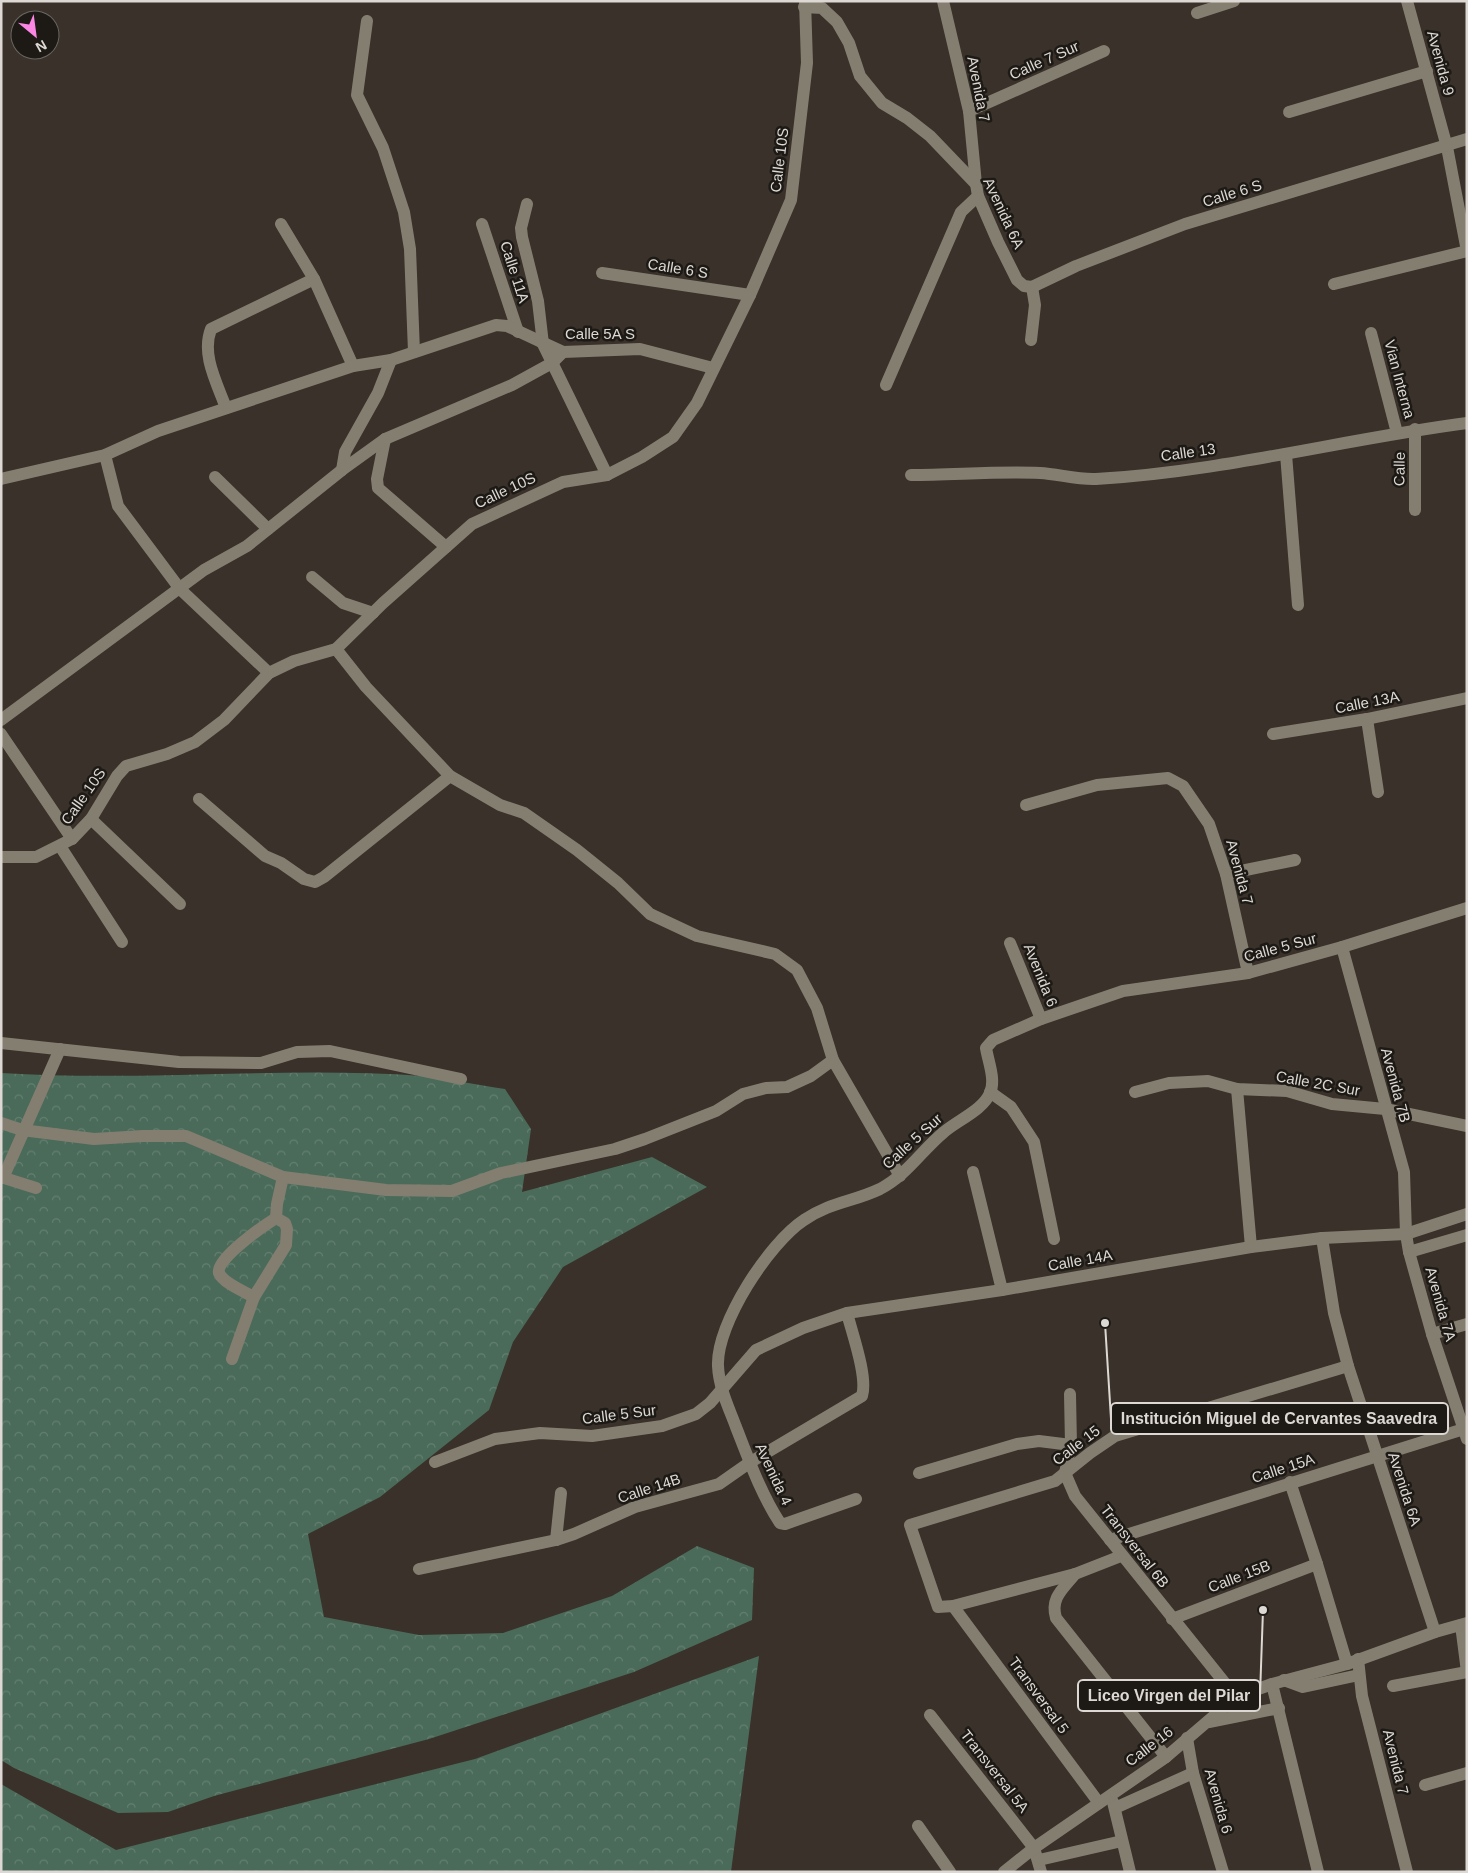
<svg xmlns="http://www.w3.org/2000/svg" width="1468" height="1873" font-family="Helvetica,sans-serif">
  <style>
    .forest { fill: url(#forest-crowns) }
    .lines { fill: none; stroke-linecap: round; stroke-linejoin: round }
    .minor { stroke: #847e70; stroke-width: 12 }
    .labels { text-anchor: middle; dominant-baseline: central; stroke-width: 5; stroke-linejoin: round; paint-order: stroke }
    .street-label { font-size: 15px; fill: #ddd8d3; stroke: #1d1a16 }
    .leader { fill: none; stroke: #ddd8d3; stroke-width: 2 }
    .callout-dot { fill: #ddd8d3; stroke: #1d1a16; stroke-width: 2 }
    .callout { fill: #1d1a16; stroke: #ddd8d3; stroke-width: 2 }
    .callout-label { font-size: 16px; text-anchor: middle; font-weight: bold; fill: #ddd8d3 }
  </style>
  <defs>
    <pattern id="forest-crowns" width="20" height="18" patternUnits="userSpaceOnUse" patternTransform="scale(1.25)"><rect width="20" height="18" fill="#4a6b59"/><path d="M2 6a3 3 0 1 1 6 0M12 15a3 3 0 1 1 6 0" fill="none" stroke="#647f70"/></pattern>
  </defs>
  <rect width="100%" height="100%" fill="#39312a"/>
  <g class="forest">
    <path d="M1 1073C142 1082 282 1066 423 1076 450 1079 478 1085 505 1089L531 1129 522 1192 652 1157 707 1187 563 1267 513 1342 489 1410 380 1497 308 1534 324 1617 419 1635 503 1633 612 1596 697 1546 754 1568 752 1620 634 1672 429 1739 214 1796 168 1812 118 1813 14 1768 1 1760Z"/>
    <polygon points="759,1656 731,1872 1,1872 1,1784 116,1850 475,1759"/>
  </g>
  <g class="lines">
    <g class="minor">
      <polyline points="943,1 969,111 976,184"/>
      <polyline points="1407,1 1447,147 1467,251"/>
      <polyline points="804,7 822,8 837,22 849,43 860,76 882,103 907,118 930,136 976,184 978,196 998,242 1017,280 1024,286 1032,287 1035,305 1031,340"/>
      <polyline points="1197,13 1234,1"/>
      <polyline points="367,21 357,95 383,148 404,212 410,249 414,352"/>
      <polyline points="969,111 1104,51"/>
      <polyline points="1289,112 1427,71"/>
      <polyline points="527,204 521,228 522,237 538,301 543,344 607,475"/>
      <polyline points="281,224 314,279 353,366"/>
      <polyline points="482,224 518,332"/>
      <polyline points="602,273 750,295"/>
      <polyline points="1334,284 1467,251"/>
      <polyline points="1032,287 1076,266 1185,224 1467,139"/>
      <polyline points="1371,333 1397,433"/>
      <polyline points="886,385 961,212 978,196"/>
      <path d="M226 408C217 383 201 355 211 329L314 279"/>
      <polyline points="385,439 377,479 378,488 446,547"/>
      <polyline points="1286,454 1298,605"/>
      <polyline points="105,455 118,506 180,589 269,673"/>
      <polyline points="342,470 345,452 378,393 391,360"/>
      <path d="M911 475C954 475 997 471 1040 473 1058 474 1078 480 1096 479 1221 472 1344 439 1467 423"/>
      <polyline points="215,477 268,529"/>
      <polyline points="1,479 105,455 158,431 353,366 391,360 496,325 507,326 563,352 640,349 713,368"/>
      <polyline points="1415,510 1415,429"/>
      <polyline points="312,577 343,603 373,613"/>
      <polyline points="336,649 366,687 450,776 500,805 524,813 577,850 618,883 650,914 697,936 775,954 797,970 817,1008 833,1060 900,1176"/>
      <polyline points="1367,719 1378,792"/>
      <polyline points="1,720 204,570 247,546 342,470 385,439 512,385 552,363 563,352"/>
      <polyline points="1,734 72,839"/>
      <polyline points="1273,734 1367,719 1467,698"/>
      <polyline points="199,799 265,856 281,863 304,879 315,882 324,877 450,776"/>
      <polyline points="1026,805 1097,785 1168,778 1183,786 1209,824 1226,874 1248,973"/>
      <polyline points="91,819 180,904"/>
      <polyline points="60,846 122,942"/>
      <polyline points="1,857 36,857 72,839 91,819 117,776 126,766 167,754 195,742 224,720 269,673 294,661 336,649 383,603 472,524 563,482 607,475 642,457 673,437 697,403 750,295 791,200 807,63 805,1"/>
      <polyline points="1226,874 1295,860"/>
      <polyline points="1010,943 1041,1019"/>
      <polyline points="1342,947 1404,1172 1406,1234 1409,1252 1432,1334 1467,1439"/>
      <polyline points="1,1043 179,1062 261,1063 297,1052 330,1051 461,1079"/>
      <polyline points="1237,1089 1251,1247"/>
      <polyline points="990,1092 1011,1107 1034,1142 1054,1239"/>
      <polyline points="1135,1092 1169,1083 1208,1081 1237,1089 1287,1091 1332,1104 1385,1109 1467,1126"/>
      <polyline points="1,1123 22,1130 94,1139 143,1136 186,1136 283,1177 386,1190 452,1191 501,1173 615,1149 645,1139 716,1111 743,1094 766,1088 787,1087 811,1076 833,1060"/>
      <polyline points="973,1172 1002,1290"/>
      <polyline points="1,1177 36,1188"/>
      <polyline points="3,1178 60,1049"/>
      <polyline points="1322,1238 1334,1313 1348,1366 1435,1632"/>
      <polyline points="1409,1252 1467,1235"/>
      <path d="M254 1297C245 1292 223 1283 219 1273 215 1259 265 1225 276 1218"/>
      <polyline points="1432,1334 1467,1324"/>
      <polyline points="232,1359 254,1297 286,1245 287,1229 285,1223 276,1218 277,1204 283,1177"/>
      <polyline points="1070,1394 1071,1445 1065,1473 1075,1496 1236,1697"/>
      <polyline points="435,1462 495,1439 540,1433 592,1436 662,1426 696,1414 710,1403 756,1350 803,1328 847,1313 1002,1290 1251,1247 1322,1238 1406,1234 1467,1214"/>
      <polyline points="919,1473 1017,1444 1039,1441 1071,1445"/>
      <polyline points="1290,1482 1317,1564 1347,1664"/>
      <path d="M856 1499 785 1524 780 1523C761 1494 749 1460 736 1427 729 1408 719 1388 718 1366 716 1324 769 1243 804 1220 830 1202 853 1202 880 1189 907 1175 922 1150 944 1132 958 1120 983 1110 990 1093 996 1080 988 1061 986 1048L993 1040 1041 1019 1123 991 1248 973 1342 947 1467 908"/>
      <polyline points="556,1540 561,1493"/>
      <polyline points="1110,1540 1467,1428"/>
      <polyline points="1121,1556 1075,1574 953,1606 938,1607 910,1525 1055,1481 1090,1453 1115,1436 1348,1366"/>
      <path d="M419 1569 556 1540 574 1534 635 1507 719 1484 749 1463 862 1396C868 1377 852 1333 847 1313"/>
      <path d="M1075 1574C1063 1589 1050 1598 1056 1618L1166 1757"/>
      <polyline points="953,1606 1099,1803"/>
      <polyline points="1172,1619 1317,1564"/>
      <polyline points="1461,1625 1467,1672"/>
      <polyline points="1358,1659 1362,1696 1407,1872"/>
      <polyline points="1284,1680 1303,1687 1359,1675"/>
      <polyline points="1272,1684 1318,1872"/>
      <polyline points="1393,1686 1467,1672"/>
      <polyline points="930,1715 1034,1848 1041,1872"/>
      <polyline points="1209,1722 1279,1708"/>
      <polyline points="1187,1738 1193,1773 1223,1872"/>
      <polyline points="1425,1785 1467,1773"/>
      <polyline points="1113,1802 1130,1872"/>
      <polyline points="1115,1808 1193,1773"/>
      <polyline points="918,1826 950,1872"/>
      <polyline points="1039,1860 1122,1841"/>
      <polyline points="1004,1872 1034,1848 1166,1757 1236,1697 1272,1684 1347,1664 1435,1632 1467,1623"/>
    </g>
  </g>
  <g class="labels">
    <g class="street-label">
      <text transform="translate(1044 60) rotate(-24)">Calle 7 Sur</text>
      <text transform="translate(1441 63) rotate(75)">Avenida 9</text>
      <text transform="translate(979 89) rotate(79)">Avenida 7</text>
      <text transform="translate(779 160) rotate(-83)">Calle 10S</text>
      <text transform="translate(1232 193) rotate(-17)">Calle 6 S</text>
      <text transform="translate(1004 213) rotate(65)">Avenida 6A</text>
      <text transform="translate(678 268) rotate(9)">Calle 6 S</text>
      <text transform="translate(515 272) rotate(72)">Calle 11A</text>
      <text x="600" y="333">Calle 5A S</text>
      <text transform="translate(1400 379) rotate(75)">Vian Interna</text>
      <text transform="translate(1188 452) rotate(-8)">Calle 13</text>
      <text transform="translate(1399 469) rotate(-89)">Calle</text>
      <text transform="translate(505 490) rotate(-25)">Calle 10S</text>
      <text transform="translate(1367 702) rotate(-11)">Calle 13A</text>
      <text transform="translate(83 796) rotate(-55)">Calle 10S</text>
      <text transform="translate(1240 872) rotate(75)">Avenida 7</text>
      <text transform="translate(1280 947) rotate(-15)">Calle 5 Sur</text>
      <text transform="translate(1041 975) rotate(68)">Avenida 6</text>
      <text transform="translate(1318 1083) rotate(10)">Calle 2C Sur</text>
      <text transform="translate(1396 1085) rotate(75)">Avenida 7B</text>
      <text transform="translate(912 1141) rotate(-42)">Calle 5 Sur</text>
      <text transform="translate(1080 1260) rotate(-10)">Calle 14A</text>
      <text transform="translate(1441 1304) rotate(74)">Avenida 7A</text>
      <text transform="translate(619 1414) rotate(-7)">Calle 5 Sur</text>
      <text transform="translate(1076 1445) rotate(-37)">Calle 15</text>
      <text transform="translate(1283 1468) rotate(-18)">Calle 15A</text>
      <text transform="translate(774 1474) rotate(65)">Avenida 4</text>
      <text transform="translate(649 1488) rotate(-18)">Calle 14B</text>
      <text transform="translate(1405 1489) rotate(72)">Avenida 6A</text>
      <text transform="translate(1135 1546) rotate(52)">Transversal 6B</text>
      <text transform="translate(1239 1576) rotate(-21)">Calle 15B</text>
      <text transform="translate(1039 1695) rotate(54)">Transversal 5</text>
      <text transform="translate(1149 1746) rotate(-37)">Calle 16</text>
      <text transform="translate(1396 1762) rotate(76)">Avenida 7</text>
      <text transform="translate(995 1771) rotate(52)">Transversal 5A</text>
      <text transform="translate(1219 1801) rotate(74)">Avenida 6</text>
    </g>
  </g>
  <path class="leader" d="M1105 1323L1111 1419M1263 1610L1260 1695"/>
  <g class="callout-dot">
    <circle cx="1105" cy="1323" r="5"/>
    <circle cx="1263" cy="1610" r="5"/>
  </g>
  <g class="callout">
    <rect x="1111" y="1403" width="337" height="31" rx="5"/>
    <rect x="1078" y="1680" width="182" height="31" rx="5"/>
  </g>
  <g class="callout-label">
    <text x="1279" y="1424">Institución Miguel de Cervantes Saavedra</text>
    <text x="1169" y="1701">Liceo Virgen del Pilar</text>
  </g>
  <rect width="1468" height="1873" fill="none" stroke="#ddd8d3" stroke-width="5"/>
  <g transform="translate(35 35) rotate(151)"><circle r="24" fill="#1d1a16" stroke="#6a6662"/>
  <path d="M0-4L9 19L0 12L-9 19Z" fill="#fc86e4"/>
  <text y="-8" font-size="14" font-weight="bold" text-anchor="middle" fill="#ddd8d3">N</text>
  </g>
</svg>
